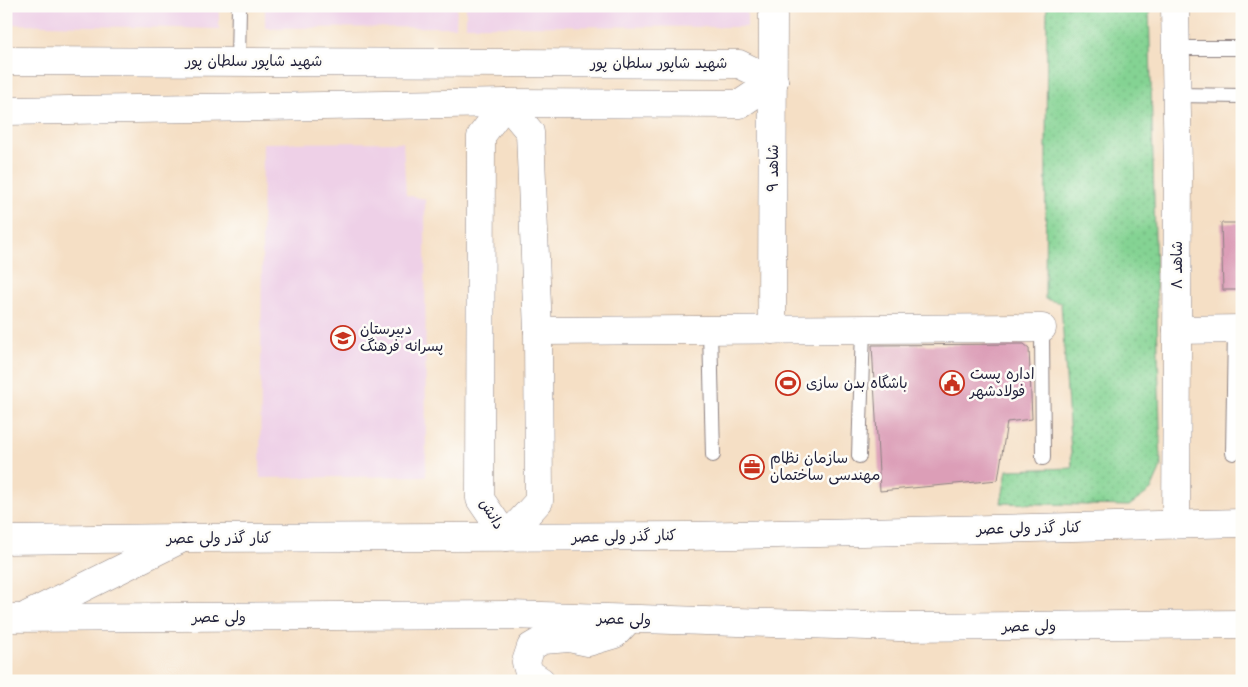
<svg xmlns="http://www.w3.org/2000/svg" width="1248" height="687" font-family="'Comic Neue','Playpen Sans Arabic',sans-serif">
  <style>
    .built { fill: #eed0e7 }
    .grass { fill: url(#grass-dots); stroke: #537a67 }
    .building { fill: #dc9eb7 }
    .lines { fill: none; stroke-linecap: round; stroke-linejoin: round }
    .service-casing { stroke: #8c8080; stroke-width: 16 }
    .minor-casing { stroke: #8c8080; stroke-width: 29 }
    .tertiary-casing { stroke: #8c8080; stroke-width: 29 }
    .secondary-casing { stroke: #8c8080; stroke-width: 29 }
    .service { stroke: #fff; stroke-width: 14 }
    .minor { stroke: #fff; stroke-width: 28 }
    .tertiary { stroke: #fff; stroke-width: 28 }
    .secondary { stroke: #fff; stroke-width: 28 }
    .labels { text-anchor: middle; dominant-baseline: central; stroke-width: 5; stroke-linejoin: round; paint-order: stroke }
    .street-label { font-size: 15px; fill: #22223b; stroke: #fdfcf7 }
    .poi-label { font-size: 15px; fill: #22223b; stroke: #fdfcf7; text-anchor: start }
  </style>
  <defs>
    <pattern id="grass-dots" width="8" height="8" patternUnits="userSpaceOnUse" patternTransform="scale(1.25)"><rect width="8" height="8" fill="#84d393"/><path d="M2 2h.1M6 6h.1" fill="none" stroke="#72b580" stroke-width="1.8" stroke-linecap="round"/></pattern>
  </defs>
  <rect width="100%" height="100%" fill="#fdfcf7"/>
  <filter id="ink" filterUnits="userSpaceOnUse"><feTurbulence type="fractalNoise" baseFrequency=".02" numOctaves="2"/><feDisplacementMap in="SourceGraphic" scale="10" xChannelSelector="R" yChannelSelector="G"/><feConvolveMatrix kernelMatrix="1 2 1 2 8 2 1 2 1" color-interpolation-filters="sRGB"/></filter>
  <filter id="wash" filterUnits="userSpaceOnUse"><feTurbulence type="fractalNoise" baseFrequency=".0096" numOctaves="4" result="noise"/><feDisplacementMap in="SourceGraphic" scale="20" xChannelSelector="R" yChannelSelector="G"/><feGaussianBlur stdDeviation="1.12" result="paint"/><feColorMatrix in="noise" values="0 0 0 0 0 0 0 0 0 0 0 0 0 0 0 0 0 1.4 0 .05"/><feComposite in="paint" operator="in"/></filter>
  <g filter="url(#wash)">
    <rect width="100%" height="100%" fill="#f5dfc5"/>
    <g class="built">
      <polygon points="6,6 219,6 219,29 6,24"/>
      <polygon points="265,6 457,6 456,27 265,28"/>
      <polygon points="466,6 747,6 747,27 466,26"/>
      <polygon points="403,142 406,195 425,199 426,476 260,478 263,143"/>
    </g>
    <polygon class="grass" points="1047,6 1149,6 1161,467 1151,490 1129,506 1001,503 1007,470 1072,468 1061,303 1045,299"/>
    <g id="blocks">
      <g class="building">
        <polygon points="1221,223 1242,223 1242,290 1223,290"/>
        <polygon points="1024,344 1029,348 1032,419 1007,422 998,480 880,491 872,345"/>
      </g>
    </g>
  </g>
  <g filter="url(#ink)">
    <use href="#blocks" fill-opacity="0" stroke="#8c8080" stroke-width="1"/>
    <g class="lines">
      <defs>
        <g id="service">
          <polyline points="1175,48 1242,48"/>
          <polyline points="238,61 239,6"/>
          <polyline points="1177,95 1242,96"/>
          <polyline points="1042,328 1043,458"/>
          <polyline points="710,330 713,455"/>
          <polyline points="1233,453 1235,329"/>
          <polyline points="859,456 863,329"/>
        </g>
        <g id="minor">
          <polyline points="6,61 739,64 774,81"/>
          <polygon points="506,103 530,132 538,331 539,501 506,537 480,499 481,136"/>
          <polyline points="6,111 506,103 740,104 774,81"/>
          <polyline points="772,330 773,6"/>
          <polyline points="1177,330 1242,329"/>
          <polyline points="538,331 1042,328"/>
          <polyline points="6,540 183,538"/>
        </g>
        <g id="tertiary">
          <polyline points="1175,6 1178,171 1176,524"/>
          <polyline points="183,538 691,536 1242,523"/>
        </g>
        <g id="secondary">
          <polyline points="28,615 183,538"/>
          <polyline points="6,618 510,615 899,627 1242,624"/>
          <polyline points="541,681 529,673 526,662 531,647 543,640 569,638 588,642 615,634 629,619"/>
        </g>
      </defs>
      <use href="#service" class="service-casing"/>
      <use href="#minor" class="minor-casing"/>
      <use href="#tertiary" class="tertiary-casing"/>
      <use href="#secondary" class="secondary-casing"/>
      <use href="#service" class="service"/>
      <use href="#minor" class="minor"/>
      <use href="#tertiary" class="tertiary"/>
      <use href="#secondary" class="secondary"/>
    </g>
  </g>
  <defs>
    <symbol id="school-ring" viewBox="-11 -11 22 22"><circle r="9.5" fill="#fdfcf7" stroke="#c8321e" stroke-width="1.5"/><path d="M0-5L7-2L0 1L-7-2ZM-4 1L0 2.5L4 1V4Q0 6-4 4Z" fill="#c8321e"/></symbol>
    <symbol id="stadium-ring" viewBox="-11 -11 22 22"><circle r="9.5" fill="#fdfcf7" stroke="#c8321e" stroke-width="1.5"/><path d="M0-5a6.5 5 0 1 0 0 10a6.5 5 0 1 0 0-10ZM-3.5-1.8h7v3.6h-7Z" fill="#c8321e"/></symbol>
    <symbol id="civic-ring" viewBox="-11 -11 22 22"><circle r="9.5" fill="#fdfcf7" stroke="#c8321e" stroke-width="1.5"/><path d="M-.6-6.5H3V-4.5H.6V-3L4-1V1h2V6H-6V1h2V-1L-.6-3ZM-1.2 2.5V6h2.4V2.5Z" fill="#c8321e"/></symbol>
    <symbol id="office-ring" viewBox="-11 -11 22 22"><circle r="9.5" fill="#fdfcf7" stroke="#c8321e" stroke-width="1.5"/><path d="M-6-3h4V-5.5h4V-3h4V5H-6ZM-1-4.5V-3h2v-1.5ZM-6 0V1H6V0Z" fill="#c8321e"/></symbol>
  </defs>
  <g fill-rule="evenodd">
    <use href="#school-ring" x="329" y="324" width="28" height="28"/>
    <use href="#stadium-ring" x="774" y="369" width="28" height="28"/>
    <use href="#civic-ring" x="938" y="369" width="28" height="28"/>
    <use href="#office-ring" x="738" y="453" width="28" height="28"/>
  </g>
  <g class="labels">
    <g class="street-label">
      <text x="254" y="61">شهید شاپور سلطان پور</text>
      <text x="659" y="63">شهید شاپور سلطان پور</text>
      <text transform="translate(773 168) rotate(-90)">شاهد ۹</text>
      <text transform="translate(1177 265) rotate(-90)">شاهد ۸</text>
      <text transform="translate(492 514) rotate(59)">دانش</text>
      <text transform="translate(1029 528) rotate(-1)">کنار گذر ولی عصر</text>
      <text transform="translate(624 536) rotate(-1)">کنار گذر ولی عصر</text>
      <text x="219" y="538">کنار گذر ولی عصر</text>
      <text x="219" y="617">ولی عصر</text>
      <text transform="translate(624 619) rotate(2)">ولی عصر</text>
      <text transform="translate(1029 626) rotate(-1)">ولی عصر</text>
    </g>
    <g class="poi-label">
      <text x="360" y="329">دبیرستان<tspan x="360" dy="17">پسرانه فرهنگ</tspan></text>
      <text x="970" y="374">اداره پست<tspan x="970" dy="17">فولادشهر</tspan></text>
      <text x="806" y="383">باشگاه بدن سازی</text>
      <text x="770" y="458">سازمان نظام<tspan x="770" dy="17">مهندسی ساختمان</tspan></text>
    </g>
  </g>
  <rect width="1248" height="687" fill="none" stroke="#fdfcf7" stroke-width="25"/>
</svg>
